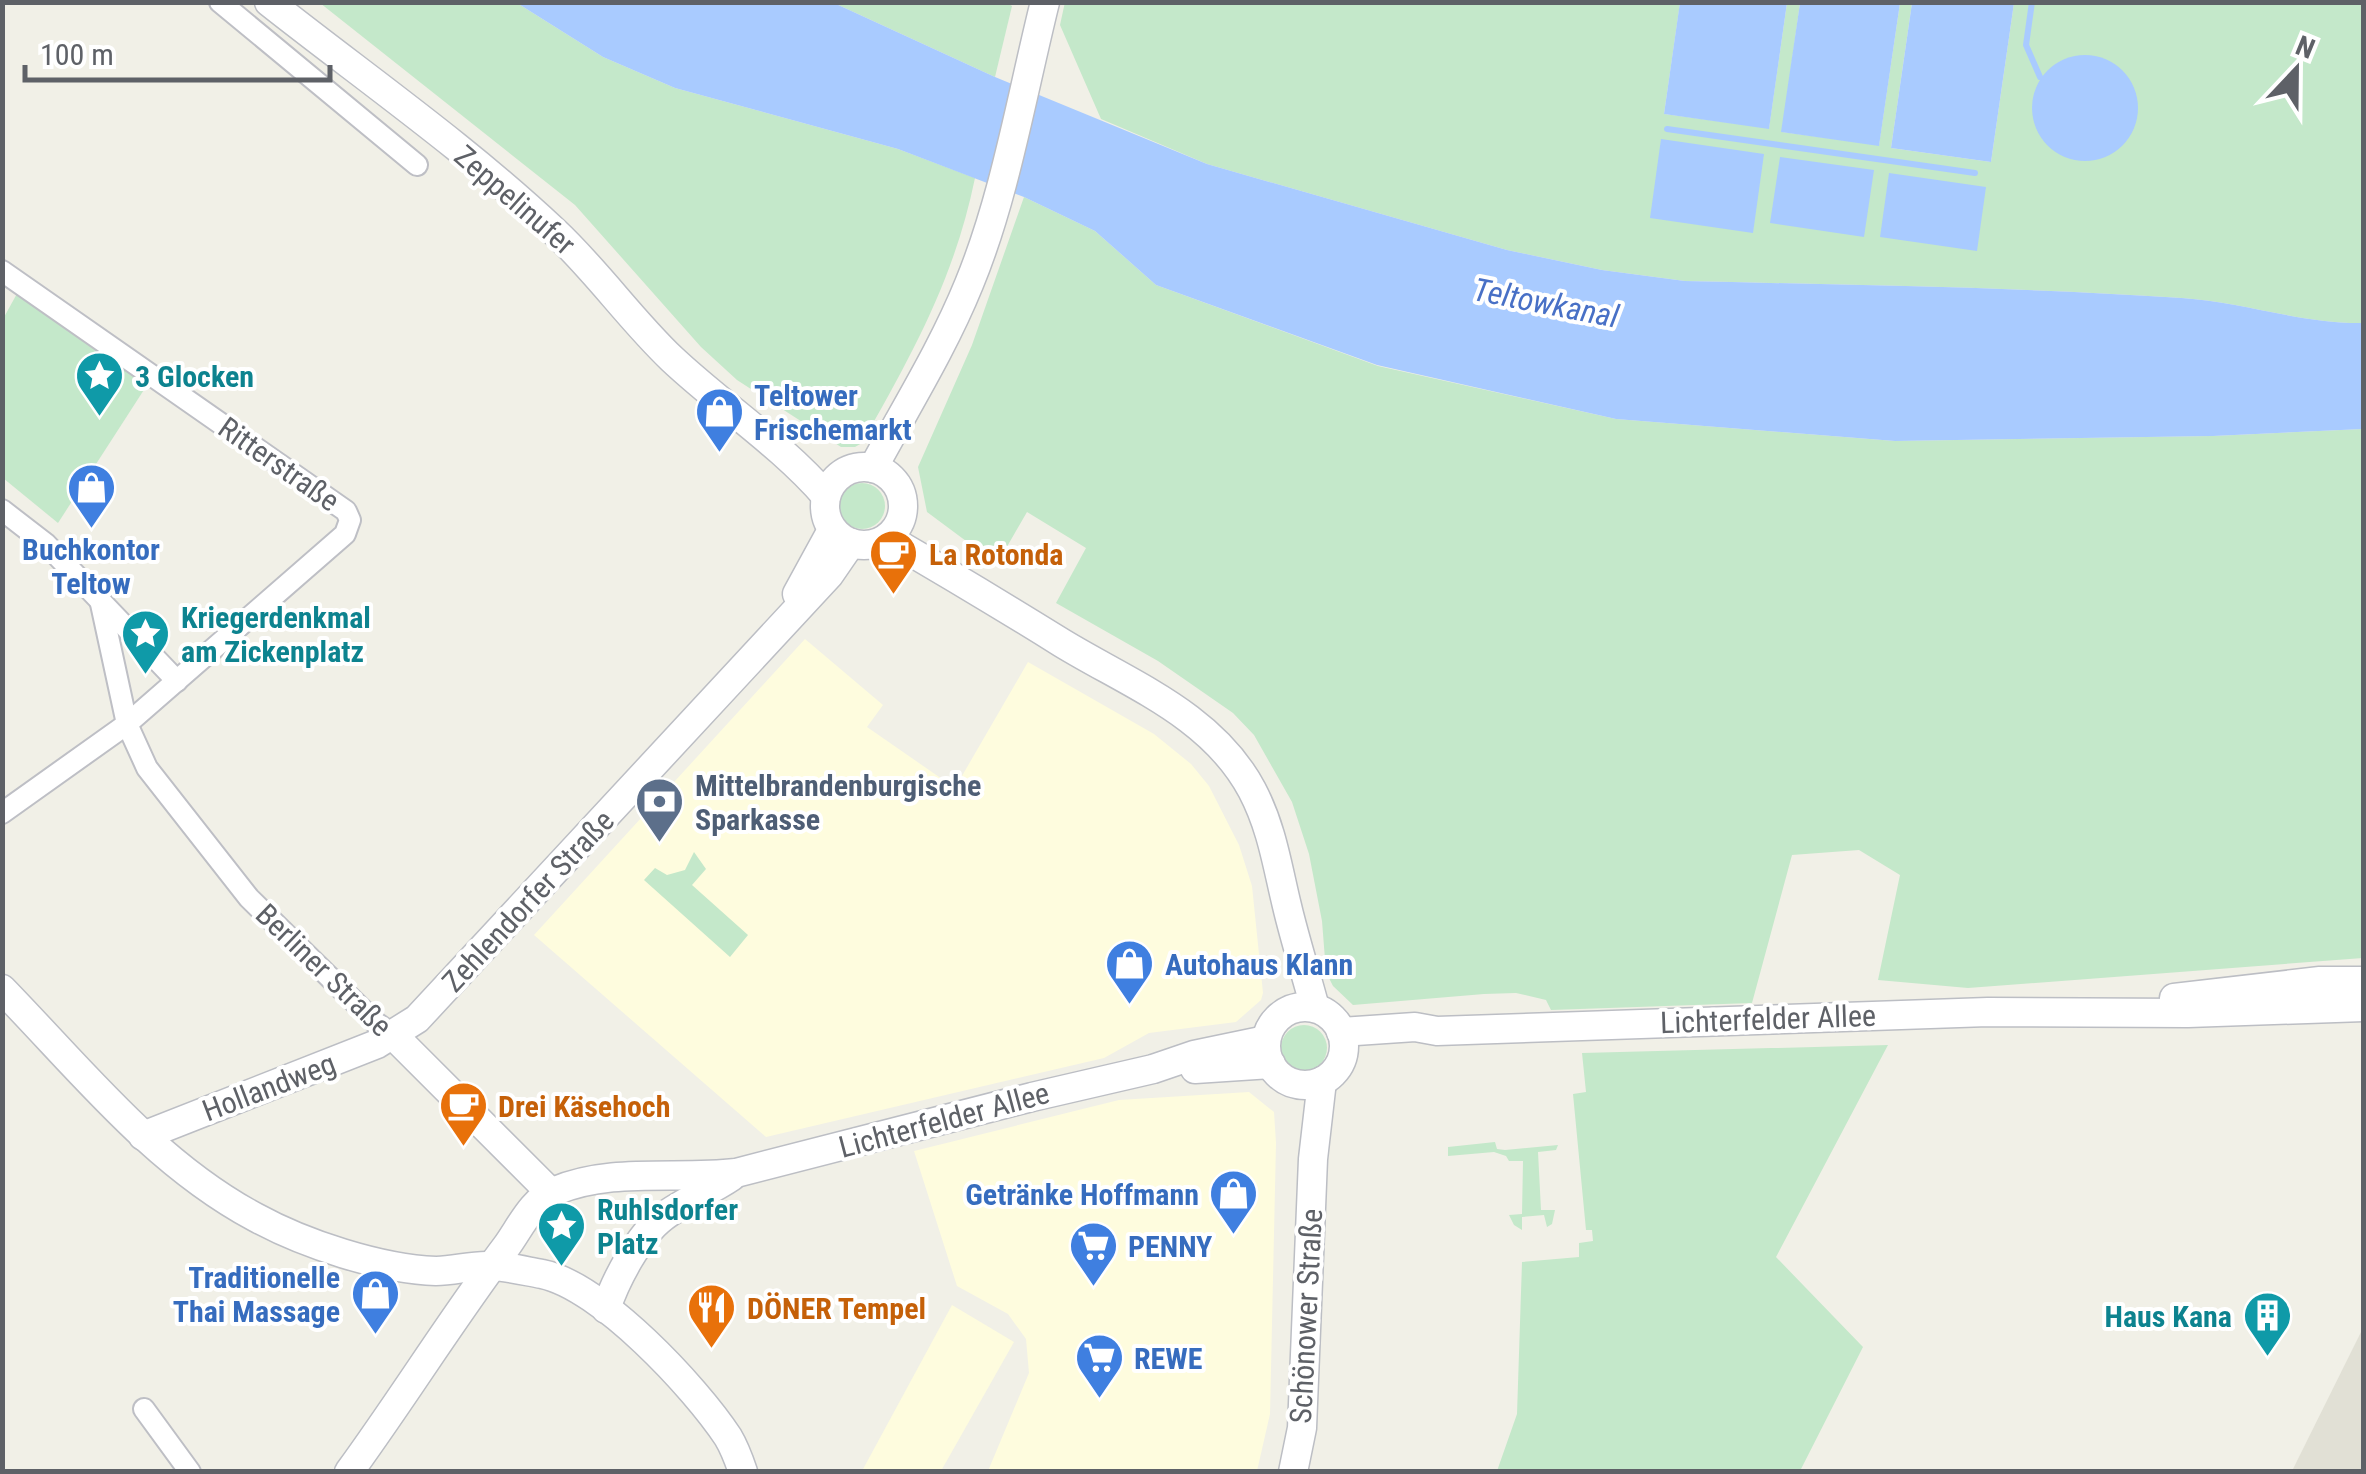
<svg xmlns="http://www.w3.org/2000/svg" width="2366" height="1474" font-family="'Roboto Condensed',sans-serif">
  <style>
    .commercial { fill: #fefcde }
    .education { fill: #e1e0d5 }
    .green { fill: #c4e8ca }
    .water { fill: #a9cbff }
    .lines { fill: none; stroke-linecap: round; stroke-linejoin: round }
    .stream { stroke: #a9cbff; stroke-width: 6 }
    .street-casing { stroke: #bebfc5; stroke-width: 24 }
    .secondary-casing { stroke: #bcbec4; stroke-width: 31 }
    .street { stroke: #fff; stroke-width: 20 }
    .secondary { stroke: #fff; stroke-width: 28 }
    .labels { text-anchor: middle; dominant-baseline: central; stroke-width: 8; stroke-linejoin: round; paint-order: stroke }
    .street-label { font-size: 30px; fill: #5e6167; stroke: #fff }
    .culture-label { font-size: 30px; font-weight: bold; fill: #0d838f; stroke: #fff; text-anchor: start }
    .shop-label { font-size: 30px; font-weight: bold; fill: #366cbe; stroke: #fff; text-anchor: start }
    .food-label { font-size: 30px; font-weight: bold; fill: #c56008; stroke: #fff; text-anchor: start }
    .service-label { font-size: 30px; font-weight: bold; fill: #4e5e75; stroke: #fff; text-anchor: start }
    .water-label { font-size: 32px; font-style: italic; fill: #4870c6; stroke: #fff }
  </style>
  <rect width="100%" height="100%" fill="#f1f0e7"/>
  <g class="commercial">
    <polygon points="805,639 883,705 867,727 955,788 1028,662 1154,734 1191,764 1209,786 1239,845 1252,886 1263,993 1261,1000 1236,1022 1149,1033 1104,1058 766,1137 534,935"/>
    <polygon points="1249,1092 1274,1112 1276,1143 1270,1414 1257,1471 988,1471 1029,1373 1026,1339 1008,1314 957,1286 914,1151 1119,1100"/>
    <polygon points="952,1305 1014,1342 941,1471 862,1471"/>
  </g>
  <polygon class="education" points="2363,1328 2363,1471 2292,1471"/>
  <g class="green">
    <polygon points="1005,2 1012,6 995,77 834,3"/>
    <path d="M1065 2 1680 3 1664 114 1769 128 1787 3H1800L1782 132 1879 145 1900 3H1912L1891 148 1991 162 2014 3H2363V323C2303 324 2243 302 2182 298 2017 287 1850 285 1685 281L1602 270 1507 250 1207 164 1101 119 1060 25Z"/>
    <path d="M320 3H517L603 57 675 88 898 149 975 178C954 280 912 354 862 443L855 447H841L737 380 701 347 575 205Z"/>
    <polygon points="1024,197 1095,231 1156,285 1378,366 1616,419 1895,441 2213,436 2363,429 2363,958 1968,988 1878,980 1900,875 1859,850 1792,855 1752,1003 1551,1010 1546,1000 1516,993 1484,994 1353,1005 1333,986 1326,972 1322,921 1309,854 1292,802 1254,735 1233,713 1158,661 1056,603 1086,548 1027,512 997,564 927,512 918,467 972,345"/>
    <polygon points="19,290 149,382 58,523 3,478 3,319"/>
    <circle cx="862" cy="506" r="23"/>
    <polygon points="694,852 706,869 692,885 748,935 730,957 644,880 655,868 667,875 685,870"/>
    <circle cx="1304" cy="1048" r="23"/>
    <polygon points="1888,1045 1776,1257 1863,1347 1800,1471 1497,1471 1517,1414 1522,1262 1579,1257 1579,1243 1593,1241 1592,1230 1586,1230 1573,1094 1586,1092 1582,1053"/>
    <polygon points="1495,1142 1497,1149 1505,1150 1558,1145 1556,1150 1538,1152 1541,1210 1555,1210 1552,1224 1547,1227 1544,1215 1522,1217 1522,1230 1514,1225 1509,1215 1522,1214 1523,1161 1509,1161 1506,1156 1494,1152 1448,1156 1448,1147"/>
  </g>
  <g class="water">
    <polygon points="1680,2 1787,3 1769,129 1664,114"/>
    <path d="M517 3H834L995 77 1207 164 1507 250 1602 270 1685 281C1850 285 2017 287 2182 298 2243 302 2303 324 2363 323V429L2213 436 1895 441 1616 419 1377 365 1156 285 1095 231 1024 197 898 149 675 88 603 57Z"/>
    <polygon points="1800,3 1900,3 1879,146 1781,132"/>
    <polygon points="1912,3 2014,3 1991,162 1891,148"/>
    <circle cx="2085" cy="108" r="53"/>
    <polygon points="1661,139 1764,154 1753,233 1650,218"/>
    <polygon points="1780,157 1874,170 1864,237 1770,223"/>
    <polygon points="1889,173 1986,187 1977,251 1880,237"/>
  </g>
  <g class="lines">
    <g class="stream">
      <polyline points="2032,2 2026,45 2040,77"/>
      <polyline points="1667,129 1975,173"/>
    </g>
    <defs>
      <g id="street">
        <polyline points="220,2 417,165"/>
        <polyline points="2,271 346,511 350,520 345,534 127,724 2,813"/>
        <polyline points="2,510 46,544 177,681"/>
        <polyline points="101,604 127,724 147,768 249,898 375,1022 393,1035"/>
        <polyline points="144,1409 190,1472"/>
      </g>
      <g id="secondary">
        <path d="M269 2C364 77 466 148 554 231 597 271 630 319 672 359 722 406 781 444 826 496"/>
        <circle cx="864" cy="506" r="39"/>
        <path d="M873 468C906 407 943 348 969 284 1005 197 1022 94 1045 2"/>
        <path d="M887 538C946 572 1004 607 1062 643 1131 685 1212 715 1252 790 1272 828 1277 865 1287 906 1295 940 1306 974 1315 1008"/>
        <polyline points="797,594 832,530"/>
        <path d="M2 989C81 1070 154 1163 255 1217 304 1244 380 1269 436 1271 454 1271 472 1265 489 1266 506 1266 525 1271 542 1274 601 1286 695 1387 728 1437 734 1447 739 1460 743 1472"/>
        <polyline points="2174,998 2320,981 2364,981"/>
        <circle cx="1305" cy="1046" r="39"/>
        <polyline points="1341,1032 1415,1027 1437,1031 1988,1012 2188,1013 2364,1007"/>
        <polyline points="393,1035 550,1192"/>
        <polyline points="1195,1069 1271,1064"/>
        <polyline points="143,1136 377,1044 417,1019 829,575 851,543"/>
        <path d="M606 1309C615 1281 639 1235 663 1217 684 1201 709 1192 731 1177"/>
        <path d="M349 1472C403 1398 451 1320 506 1247 520 1228 532 1200 555 1191 611 1167 677 1180 736 1173L1032 1097 1153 1069 1194 1055 1266 1040"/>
        <polyline points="1293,1472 1302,1428 1313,1159 1322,1081"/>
      </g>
    </defs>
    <use href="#street" class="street-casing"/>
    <use href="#secondary" class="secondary-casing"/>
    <use href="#street" class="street"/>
    <use href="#secondary" class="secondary"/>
  </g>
  <defs>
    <symbol id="sight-pin" viewBox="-11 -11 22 30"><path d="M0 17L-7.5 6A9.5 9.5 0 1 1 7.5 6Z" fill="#0f9aa8" stroke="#fff"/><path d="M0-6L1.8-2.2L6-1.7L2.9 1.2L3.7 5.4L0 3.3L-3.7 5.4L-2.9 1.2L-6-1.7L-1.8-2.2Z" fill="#fff"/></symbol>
    <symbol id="shop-pin" viewBox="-11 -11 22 30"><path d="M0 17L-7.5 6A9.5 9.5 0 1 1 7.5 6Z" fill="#3f7fe0" stroke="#fff"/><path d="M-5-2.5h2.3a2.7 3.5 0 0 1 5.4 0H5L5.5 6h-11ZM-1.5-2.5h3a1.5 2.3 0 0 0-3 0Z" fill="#fff"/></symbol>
    <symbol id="cafe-pin" viewBox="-11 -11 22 30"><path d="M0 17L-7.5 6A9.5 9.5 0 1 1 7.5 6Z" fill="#e8710a" stroke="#fff"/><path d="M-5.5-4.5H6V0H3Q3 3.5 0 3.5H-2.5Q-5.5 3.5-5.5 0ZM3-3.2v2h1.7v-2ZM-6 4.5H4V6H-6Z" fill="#fff"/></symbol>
    <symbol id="bank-pin" viewBox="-11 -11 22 30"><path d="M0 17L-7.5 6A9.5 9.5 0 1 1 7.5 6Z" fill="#5c6f8a" stroke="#fff"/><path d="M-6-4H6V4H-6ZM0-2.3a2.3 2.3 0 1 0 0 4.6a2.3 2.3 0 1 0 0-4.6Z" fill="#fff"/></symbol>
    <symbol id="supermarket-pin" viewBox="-11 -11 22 30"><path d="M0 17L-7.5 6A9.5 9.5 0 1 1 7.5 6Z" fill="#3f7fe0" stroke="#fff"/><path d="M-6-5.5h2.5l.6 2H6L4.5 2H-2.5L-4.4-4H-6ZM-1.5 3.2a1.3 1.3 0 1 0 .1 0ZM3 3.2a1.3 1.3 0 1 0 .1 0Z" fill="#fff"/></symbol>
    <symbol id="restaurant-pin" viewBox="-11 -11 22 30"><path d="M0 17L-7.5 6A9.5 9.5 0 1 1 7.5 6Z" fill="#e8710a" stroke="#fff"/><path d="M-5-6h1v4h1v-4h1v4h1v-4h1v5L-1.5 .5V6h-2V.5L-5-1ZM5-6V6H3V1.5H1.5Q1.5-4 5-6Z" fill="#fff"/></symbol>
    <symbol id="building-pin" viewBox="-11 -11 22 30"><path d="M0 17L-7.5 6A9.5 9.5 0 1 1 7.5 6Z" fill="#0f9aa8" stroke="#fff"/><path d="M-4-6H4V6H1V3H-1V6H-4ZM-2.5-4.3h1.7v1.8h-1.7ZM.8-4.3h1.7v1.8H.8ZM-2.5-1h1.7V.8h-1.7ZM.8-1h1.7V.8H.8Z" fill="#fff"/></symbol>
  </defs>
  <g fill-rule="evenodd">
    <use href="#sight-pin" x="72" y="348" width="55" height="75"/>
    <use href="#shop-pin" x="692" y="384" width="55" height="75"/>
    <use href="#shop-pin" x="64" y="460" width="55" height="75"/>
    <use href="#cafe-pin" x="866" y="526" width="55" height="75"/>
    <use href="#sight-pin" x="118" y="606" width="55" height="75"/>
    <use href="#bank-pin" x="632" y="774" width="55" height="75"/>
    <use href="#shop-pin" x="1102" y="936" width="55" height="75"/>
    <use href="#cafe-pin" x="436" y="1078" width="55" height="75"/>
    <use href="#shop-pin" x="1206" y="1166" width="55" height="75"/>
    <use href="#sight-pin" x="534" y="1198" width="55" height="75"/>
    <use href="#supermarket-pin" x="1066" y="1218" width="55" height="75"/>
    <use href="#shop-pin" x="348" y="1266" width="55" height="75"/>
    <use href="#restaurant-pin" x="684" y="1280" width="55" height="75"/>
    <use href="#building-pin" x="2240" y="1288" width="55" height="75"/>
    <use href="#supermarket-pin" x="1072" y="1330" width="55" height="75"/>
  </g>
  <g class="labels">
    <g class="street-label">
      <text transform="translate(515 200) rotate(41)">Zeppelinufer</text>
      <text transform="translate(279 464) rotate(35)">Ritterstraße</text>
      <text transform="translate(528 901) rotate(-47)">Zehlendorfer Straße</text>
      <text transform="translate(324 970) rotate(44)">Berliner Straße</text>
      <text transform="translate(1768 1019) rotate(-2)">Lichterfelder Allee</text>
      <text transform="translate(269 1087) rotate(-21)">Hollandweg</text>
      <text transform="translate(944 1120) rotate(-15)">Lichterfelder Allee</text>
      <text transform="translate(1306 1316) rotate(-87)">Schönower Straße</text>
    </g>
    <g class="culture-label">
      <text x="135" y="376">3 Glocken</text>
      <text x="181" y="617">Kriegerdenkmal<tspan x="181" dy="34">am Zickenplatz</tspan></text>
      <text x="597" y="1209">Ruhlsdorfer<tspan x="597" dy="34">Platz</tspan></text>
      <text x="2232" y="1316" text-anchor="end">Haus Kana</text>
    </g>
    <g class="shop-label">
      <text x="754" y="395">Teltower<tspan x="754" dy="34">Frischemarkt</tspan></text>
      <text x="91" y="549" text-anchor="middle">Buchkontor<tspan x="91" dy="34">Teltow</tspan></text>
      <text x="1165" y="964">Autohaus Klann</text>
      <text x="1199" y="1194" text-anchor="end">Getränke Hoffmann</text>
      <text x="1128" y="1246">PENNY</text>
      <text x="340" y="1277" text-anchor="end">Traditionelle<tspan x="340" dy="34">Thai Massage</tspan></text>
      <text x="1134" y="1358">REWE</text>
    </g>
    <g class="food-label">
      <text x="929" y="554">La Rotonda</text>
      <text x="498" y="1106">Drei Käsehoch</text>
      <text x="747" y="1308">DÖNER Tempel</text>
    </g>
    <g class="service-label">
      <text x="695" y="785">Mittelbrandenburgische<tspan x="695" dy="34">Sparkasse</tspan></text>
    </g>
    <g class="water-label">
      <text transform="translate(1546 303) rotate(11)">Teltowkanal</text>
    </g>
  </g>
  <rect width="2366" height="1474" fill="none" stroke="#5e6167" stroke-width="10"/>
  <g transform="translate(2296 70) rotate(22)" stroke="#ffffff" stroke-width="8" paint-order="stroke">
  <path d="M0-8L18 38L0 25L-18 38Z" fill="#5e6167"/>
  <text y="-15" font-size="28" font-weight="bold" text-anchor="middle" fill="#5e6167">N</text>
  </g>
  <path d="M25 65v15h305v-15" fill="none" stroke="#5e6167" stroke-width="5"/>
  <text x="40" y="65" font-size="30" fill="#5e6167" stroke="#ffffff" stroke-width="8" paint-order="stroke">100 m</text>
</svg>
